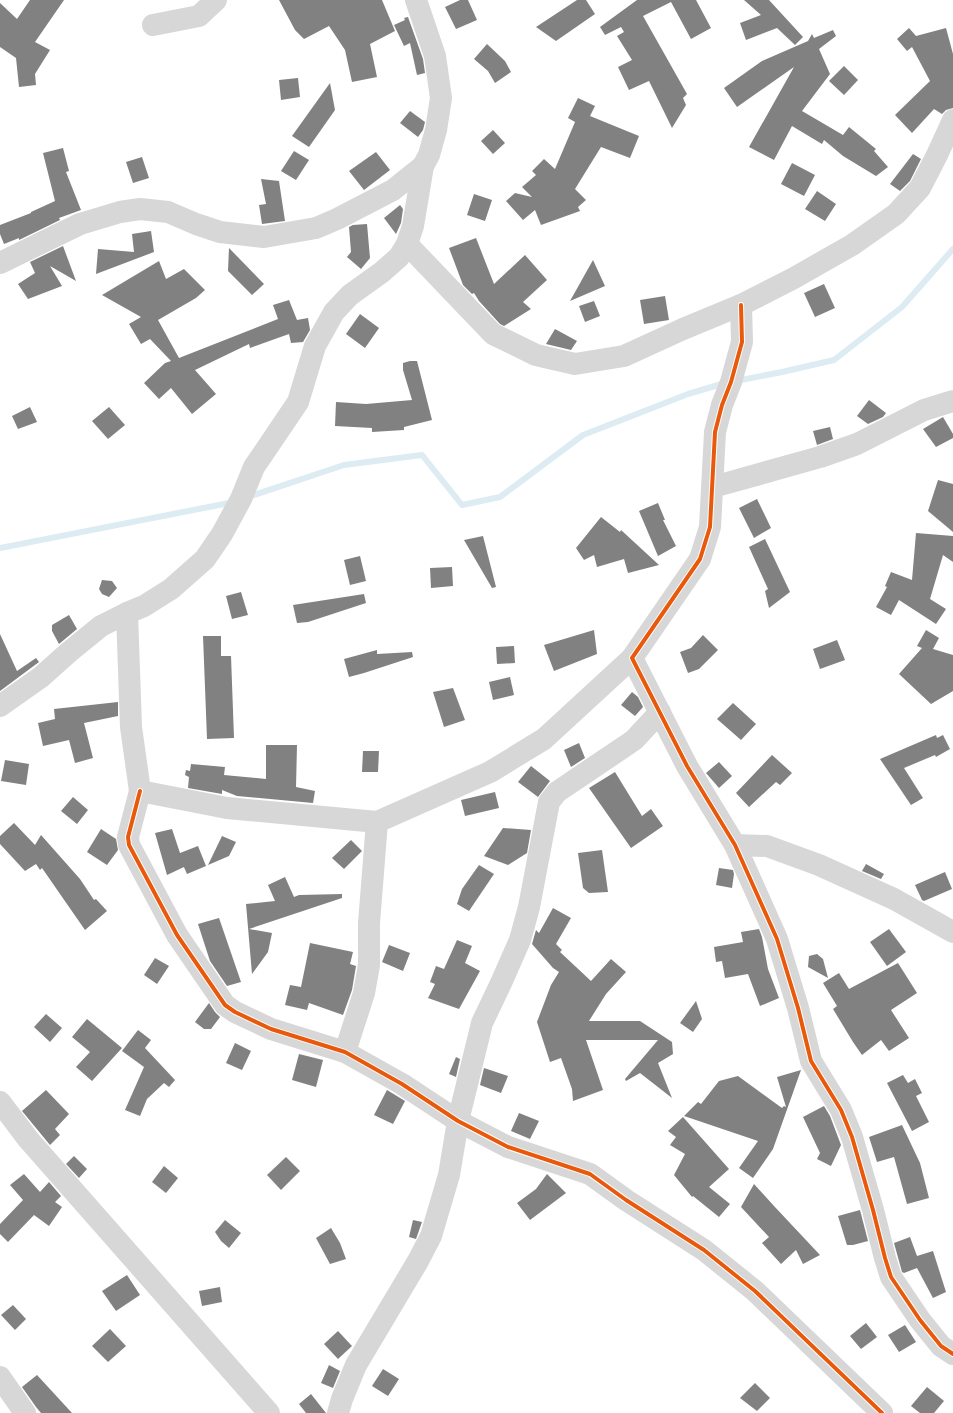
<svg xmlns="http://www.w3.org/2000/svg" width="953" height="1413" font-family="'DM Sans',sans-serif">
  <style>
    .lines { fill: none; stroke-linecap: round; stroke-linejoin: round }
    .stream { stroke: #ddebf3; stroke-width: 6 }
    .building { fill: #818181 }
    .minor { stroke: #d7d7d7; stroke-width: 22 }
    .cycleway-casing { stroke: #fff; stroke-width: 6 }
    .cycleway { stroke: #e8590c; stroke-width: 4 }
  </style>
  <rect width="100%" height="100%" fill="#fff"/>
  <g class="lines">
    <g class="stream">
      <polyline points="736,381 782,372 834,360 902,307 953,249"/>
      <polyline points="248,497 344,465 422,455 462,505 500,497 583,435 688,394 725,383"/>
      <polyline points="0,548 224,504 234,501"/>
    </g>
  </g>
  <g class="building">
    <polygon points="30,0 64,0 35,42 50,50 35,74 36,85 19,87 16,58 0,47 0,3 17,19"/>
    <polygon points="279,0 382,0 395,31 370,44 377,77 352,82 345,50 329,26 304,39 295,30"/>
    <polygon points="460,0 468,0 477,20 456,29 445,7"/>
    <polygon points="577,0 586,0 595,14 556,41 536,27"/>
    <polygon points="637,0 696,0 711,28 691,39 671,2 643,16 687,94 683,98 686,105 672,128 649,81 629,90 618,67 632,60 617,36 624,32 621,27 605,35 600,27"/>
    <polygon points="744,0 769,0 803,37 795,45 777,28 746,40 740,23 761,15"/>
    <polygon points="408,17 423,59 425,73 417,75 410,43 404,46 394,25 405,20 404,18"/>
    <polygon points="909,28 916,36 946,28 953,54 953,108 946,110 942,114 934,109 912,133 895,115 930,81 912,47 907,51 897,39"/>
    <polygon points="833,30 836,36 819,49 830,74 802,111 843,135 849,127 876,149 874,151 888,167 876,176 843,156 824,140 822,144 792,126 774,160 749,147 794,67 737,107 724,88 762,61 808,41 812,34 814,38"/>
    <polygon points="487,44 505,61 511,72 495,83 488,71 474,59"/>
    <polygon points="844,66 858,80 844,95 829,81"/>
    <polygon points="298,78 300,97 281,100 279,80"/>
    <polygon points="330,83 335,110 309,147 292,136"/>
    <polygon points="578,98 595,106 590,116 639,136 630,158 601,147 575,189 586,200 578,207 580,211 541,225 535,210 523,220 506,201 515,193 532,197 522,187 536,175 532,171 544,159 555,169 575,122 568,118"/>
    <polygon points="410,111 425,122 423,130 418,137 400,123"/>
    <polygon points="493,130 505,143 493,154 481,141"/>
    <polygon points="63,148 69,171 66,172 81,210 59,218 60,220 19,240 19,238 4,244 0,234 0,225 31,213 31,212 55,201 43,153"/>
    <polygon points="294,151 309,160 296,180 281,171"/>
    <polygon points="376,152 390,170 364,190 349,171"/>
    <polygon points="913,154 921,159 910,181 900,191 890,184"/>
    <polygon points="142,157 149,178 133,183 126,162"/>
    <polygon points="792,163 815,175 804,196 781,184"/>
    <polygon points="261,179 279,181 285,221 262,224 259,205 266,204"/>
    <polygon points="817,191 836,204 825,221 805,209"/>
    <polygon points="474,194 492,200 485,221 467,215"/>
    <polygon points="400,205 403,209 401,223 396,234 384,218"/>
    <polygon points="367,224 370,258 361,269 347,257 351,252 349,227 353,225"/>
    <polygon points="151,231 154,252 96,274 98,249 134,252 132,234"/>
    <polygon points="476,238 494,284 525,255 547,280 523,302 531,309 504,326 500,324 479,301 474,293 472,294 463,285 449,248"/>
    <polygon points="63,246 76,281 50,266 62,286 28,299 18,284 35,273 30,262"/>
    <polygon points="229,248 264,284 252,295 228,271"/>
    <polygon points="593,260 605,286 570,301"/>
    <polygon points="159,261 166,279 184,269 205,290 196,298 158,320 179,358 278,319 273,305 289,300 297,320 308,318 310,330 303,342 291,343 289,334 250,348 249,344 195,370 216,394 192,414 171,388 159,399 144,383 165,363 171,361 150,339 141,344 129,324 141,317 102,295"/>
    <polygon points="824,284 835,308 815,317 804,293"/>
    <polygon points="665,296 669,320 644,324 640,300"/>
    <polygon points="594,301 600,316 585,322 579,306"/>
    <polygon points="360,314 379,328 365,348 346,334"/>
    <polygon points="555,329 577,341 571,350 546,344"/>
    <polygon points="410,361 417,361 432,420 404,427 404,430 372,432 372,428 335,426 336,402 366,404 412,400 403,370 403,363"/>
    <polygon points="869,400 886,413 883,417 868,424 857,416"/>
    <polygon points="30,407 37,422 18,429 12,416"/>
    <polygon points="109,407 125,425 108,439 92,421"/>
    <polygon points="943,417 953,434 953,438 936,447 923,429"/>
    <polygon points="830,427 833,439 817,445 813,431"/>
    <polygon points="938,480 953,484 953,532 928,511"/>
    <polygon points="757,499 771,528 754,538 739,508"/>
    <polygon points="658,503 665,520 663,520 676,546 658,556 639,511"/>
    <polygon points="601,517 620,532 621,530 659,565 628,573 624,559 597,567 594,555 584,560 576,548"/>
    <polygon points="916,533 953,536 953,562 943,555 930,599 946,609 936,624 899,600 891,615 876,607 887,587 885,586 891,572 912,580"/>
    <polygon points="483,536 496,587 492,588 464,540"/>
    <polygon points="765,539 790,592 769,608 765,591 768,589 749,547"/>
    <polygon points="360,556 366,581 350,585 344,560"/>
    <polygon points="452,567 453,586 431,588 430,568"/>
    <polygon points="102,580 112,581 117,588 109,597 102,594 99,589"/>
    <polygon points="241,592 248,615 232,619 226,596"/>
    <polygon points="364,594 366,603 308,622 297,623 293,605"/>
    <polygon points="69,615 77,629 59,644 52,631 52,625"/>
    <polygon points="594,630 597,654 554,671 544,645"/>
    <polygon points="926,630 939,638 933,649 953,655 953,691 931,704 899,674 922,648 917,646"/>
    <polygon points="0,634 17,671 36,658 39,662 0,691"/>
    <polygon points="703,635 718,650 699,669 688,673 680,652 691,648"/>
    <polygon points="203,636 221,636 221,656 231,656 234,738 207,739"/>
    <polygon points="837,640 845,660 820,669 813,649"/>
    <polygon points="514,646 515,663 497,664 496,647"/>
    <polygon points="377,650 377,654 412,652 413,657 364,673 349,677 344,659"/>
    <polygon points="510,677 514,695 493,700 489,682"/>
    <polygon points="453,688 465,720 444,727 433,692"/>
    <polygon points="632,692 638,697 643,707 635,716 621,705"/>
    <polygon points="118,702 118,716 84,723 93,758 75,763 69,740 43,746 38,723 55,719 54,709"/>
    <polygon points="733,703 756,724 741,740 717,719"/>
    <polygon points="936,735 937,738 943,735 950,749 936,757 935,755 904,768 923,798 911,805 880,759"/>
    <polygon points="579,743 585,758 571,767 564,750"/>
    <polygon points="266,745 297,745 296,787 315,791 313,803 237,796 222,790 222,794 188,788 189,777 185,775 186,770 190,771 191,764 225,767 224,775 266,779"/>
    <polygon points="363,751 379,751 378,772 362,772"/>
    <polygon points="772,755 792,773 780,785 776,782 749,807 736,793"/>
    <polygon points="5,760 29,764 26,785 1,781"/>
    <polygon points="719,762 732,776 719,788 706,773"/>
    <polygon points="531,766 550,781 538,797 518,782"/>
    <polygon points="615,772 642,816 651,809 663,826 631,848 589,788"/>
    <polygon points="495,792 499,808 465,816 461,800"/>
    <polygon points="73,797 88,810 77,824 61,811"/>
    <polygon points="14,823 35,845 41,835 80,879 94,900 96,899 107,911 85,930 42,868 40,870 36,864 25,871 0,844 0,836"/>
    <polygon points="503,828 531,830 527,853 508,865 484,856"/>
    <polygon points="101,829 116,839 118,850 107,865 87,852"/>
    <polygon points="172,829 180,853 198,846 206,866 187,874 183,865 184,867 167,875 155,833"/>
    <polygon points="222,836 236,842 229,856 208,865"/>
    <polygon points="351,840 362,851 344,869 332,858"/>
    <polygon points="602,850 608,892 589,893 583,888 578,853"/>
    <polygon points="866,864 884,874 881,879 862,871"/>
    <polygon points="479,865 494,874 469,911 457,904 462,889"/>
    <polygon points="719,868 733,870 734,874 732,888 716,885"/>
    <polygon points="945,872 952,889 924,901 922,900 915,885"/>
    <polygon points="285,877 294,897 299,895 342,894 342,898 249,929 272,933 268,952 252,974 246,904 275,901 268,885"/>
    <polygon points="553,908 571,918 556,944 562,950 560,952 591,981 611,959 626,972 606,994 589,1021 640,1021 672,1042 673,1054 658,1063 672,1098 640,1073 626,1081 625,1079 658,1040 586,1040 603,1090 573,1101 572,1089 561,1058 550,1062 537,1022 551,985 559,972 553,968 532,944 536,930 539,933"/>
    <polygon points="219,918 241,982 227,986 210,961 198,924"/>
    <polygon points="759,929 762,937 768,969 779,998 760,1006 748,974 725,978 722,961 716,962 714,947 743,942 741,932"/>
    <polygon points="889,929 906,952 887,966 870,942"/>
    <polygon points="457,940 472,946 465,963 480,971 459,1009 428,998 435,984 430,982 436,966 444,969"/>
    <polygon points="310,943 353,952 350,964 356,966 352,990 343,1015 309,1003 307,1010 285,1005 290,985 301,987"/>
    <polygon points="389,945 410,953 403,971 382,962"/>
    <polygon points="817,954 823,959 828,978 808,967 809,956"/>
    <polygon points="155,958 169,966 157,984 144,975"/>
    <polygon points="898,963 917,993 891,1010 909,1038 889,1051 881,1040 862,1055 853,1042 833,1009 837,1006 823,983 839,973 849,989"/>
    <polygon points="696,1001 702,1019 693,1032 680,1023"/>
    <polygon points="209,1003 215,1012 220,1017 211,1029 204,1029 195,1022"/>
    <polygon points="46,1014 62,1028 50,1042 34,1027"/>
    <polygon points="87,1019 122,1048 92,1081 76,1067 90,1052 72,1037"/>
    <polygon points="138,1030 151,1040 145,1048 175,1080 169,1087 164,1083 147,1099 140,1116 125,1110 144,1067 122,1051"/>
    <polygon points="235,1043 251,1051 242,1070 226,1063"/>
    <polygon points="299,1054 323,1060 316,1087 292,1080"/>
    <polygon points="456,1057 460,1059 456,1077 449,1074"/>
    <polygon points="484,1068 508,1076 501,1093 480,1085"/>
    <polygon points="801,1070 773,1149 753,1178 739,1168 758,1141 684,1116 698,1102 701,1104 719,1081 738,1076 782,1108 784,1106 786,1107 777,1077"/>
    <polygon points="903,1075 908,1083 915,1079 922,1093 916,1096 929,1122 912,1131 887,1083"/>
    <polygon points="46,1090 69,1114 55,1129 60,1135 50,1145 22,1111"/>
    <polygon points="387,1090 405,1101 393,1124 374,1115"/>
    <polygon points="824,1106 830,1116 841,1145 831,1166 817,1159 820,1153 803,1117"/>
    <polygon points="519,1113 539,1121 530,1139 511,1131"/>
    <polygon points="683,1117 729,1169 709,1187 730,1204 719,1217 693,1196 692,1197 674,1175 685,1154 670,1145 676,1137 668,1131"/>
    <polygon points="902,1125 920,1163 929,1198 907,1204 894,1157 877,1162 869,1137"/>
    <polygon points="74,1156 87,1169 79,1178 66,1164"/>
    <polygon points="286,1157 300,1171 281,1190 267,1175"/>
    <polygon points="164,1166 178,1178 166,1193 152,1182"/>
    <polygon points="24,1174 40,1192 49,1182 61,1196 55,1202 62,1207 49,1226 34,1215 8,1242 0,1234 0,1224 23,1200 10,1185"/>
    <polygon points="547,1174 566,1193 530,1220 517,1203 536,1189"/>
    <polygon points="754,1184 774,1206 820,1255 803,1264 796,1250 781,1264 762,1243 769,1237 741,1207"/>
    <polygon points="860,1210 868,1241 853,1245 847,1245 838,1216"/>
    <polygon points="225,1220 241,1233 229,1248 221,1241 215,1232"/>
    <polygon points="413,1220 422,1222 416,1239 409,1237"/>
    <polygon points="331,1228 340,1243 346,1259 330,1264 316,1238"/>
    <polygon points="910,1237 917,1256 933,1251 946,1292 933,1298 917,1268 904,1273 902,1272 894,1243"/>
    <polygon points="127,1275 140,1295 116,1311 102,1291"/>
    <polygon points="220,1287 222,1302 202,1306 199,1291"/>
    <polygon points="13,1305 26,1319 15,1330 1,1315"/>
    <polygon points="866,1323 877,1337 861,1349 850,1336"/>
    <polygon points="905,1325 916,1342 899,1352 888,1335"/>
    <polygon points="110,1329 126,1346 108,1362 92,1346"/>
    <polygon points="338,1331 352,1346 338,1359 324,1344"/>
    <polygon points="329,1365 340,1371 333,1388 321,1383"/>
    <polygon points="383,1369 399,1379 388,1396 372,1386"/>
    <polygon points="37,1375 72,1413 41,1413 36,1407 22,1387"/>
    <polygon points="755,1383 770,1398 757,1411 740,1398"/>
    <polygon points="927,1387 944,1401 934,1413 920,1413 911,1406"/>
    <polygon points="311,1394 326,1413 306,1413 299,1404"/>
  </g>
  <g class="lines">
    <g class="minor">
      <polyline points="153,25 199,16 216,0"/>
      <polyline points="407,244 493,334 536,355 575,364 624,356 683,329 741,305 794,278 852,245 896,214 920,188 937,155 953,120"/>
      <polyline points="0,263 80,224 120,212 140,209 168,212 196,224 220,232 264,237 316,228 337,219 393,190 423,166"/>
      <polyline points="741,305 742,342 731,382 722,405 715,432 710,527 700,559 632,658 687,766 735,845 777,939 798,1008 811,1061 841,1110 852,1137 873,1210 885,1258 891,1277 920,1320 941,1346 953,1354"/>
      <polyline points="713,487 820,457 857,444 924,410 953,401"/>
      <polyline points="127,613 131,727 140,791 227,808 377,822"/>
      <polyline points="0,706 41,677 69,652 101,626 127,613 144,606 171,589 205,559 222,534 241,499 254,467 298,402 315,346 334,312 350,295 382,272 399,257 407,244 413,226 423,166 429,155 436,130 441,98 435,56 416,0"/>
      <polyline points="140,791 128,837 129,845 177,935 225,1005 235,1012 271,1029 345,1052 402,1084 458,1121 508,1147 590,1174 626,1200 704,1250 755,1291 882,1413"/>
      <polyline points="735,845 767,846 819,865 894,899 953,932"/>
      <polyline points="345,1052 364,993 369,965 369,923 377,822 490,772 544,739 632,658"/>
      <polyline points="0,1102 28,1139 269,1413"/>
      <polyline points="0,1377 25,1413"/>
      <polyline points="338,1413 342,1399 356,1365 418,1261 431,1236 449,1175 458,1121 482,1023 501,983 520,940 529,907 549,802 557,792 634,740 660,712"/>
    </g>
    <defs>
      <g id="cycleway">
        <polyline points="741,305 742,342 731,382 722,405 715,432 710,527 700,559 632,658 687,766 735,845 777,939 798,1008 811,1061 841,1110 852,1137 873,1210 885,1258 891,1277 920,1320 941,1346 953,1354"/>
        <polyline points="140,791 128,837 129,845 177,935 225,1005 235,1012 271,1029 345,1052 402,1084 458,1121 508,1147 590,1174 626,1200 704,1250 755,1291 882,1413"/>
      </g>
    </defs>
    <use href="#cycleway" class="cycleway-casing"/>
    <use href="#cycleway" class="cycleway"/>
  </g>
</svg>
